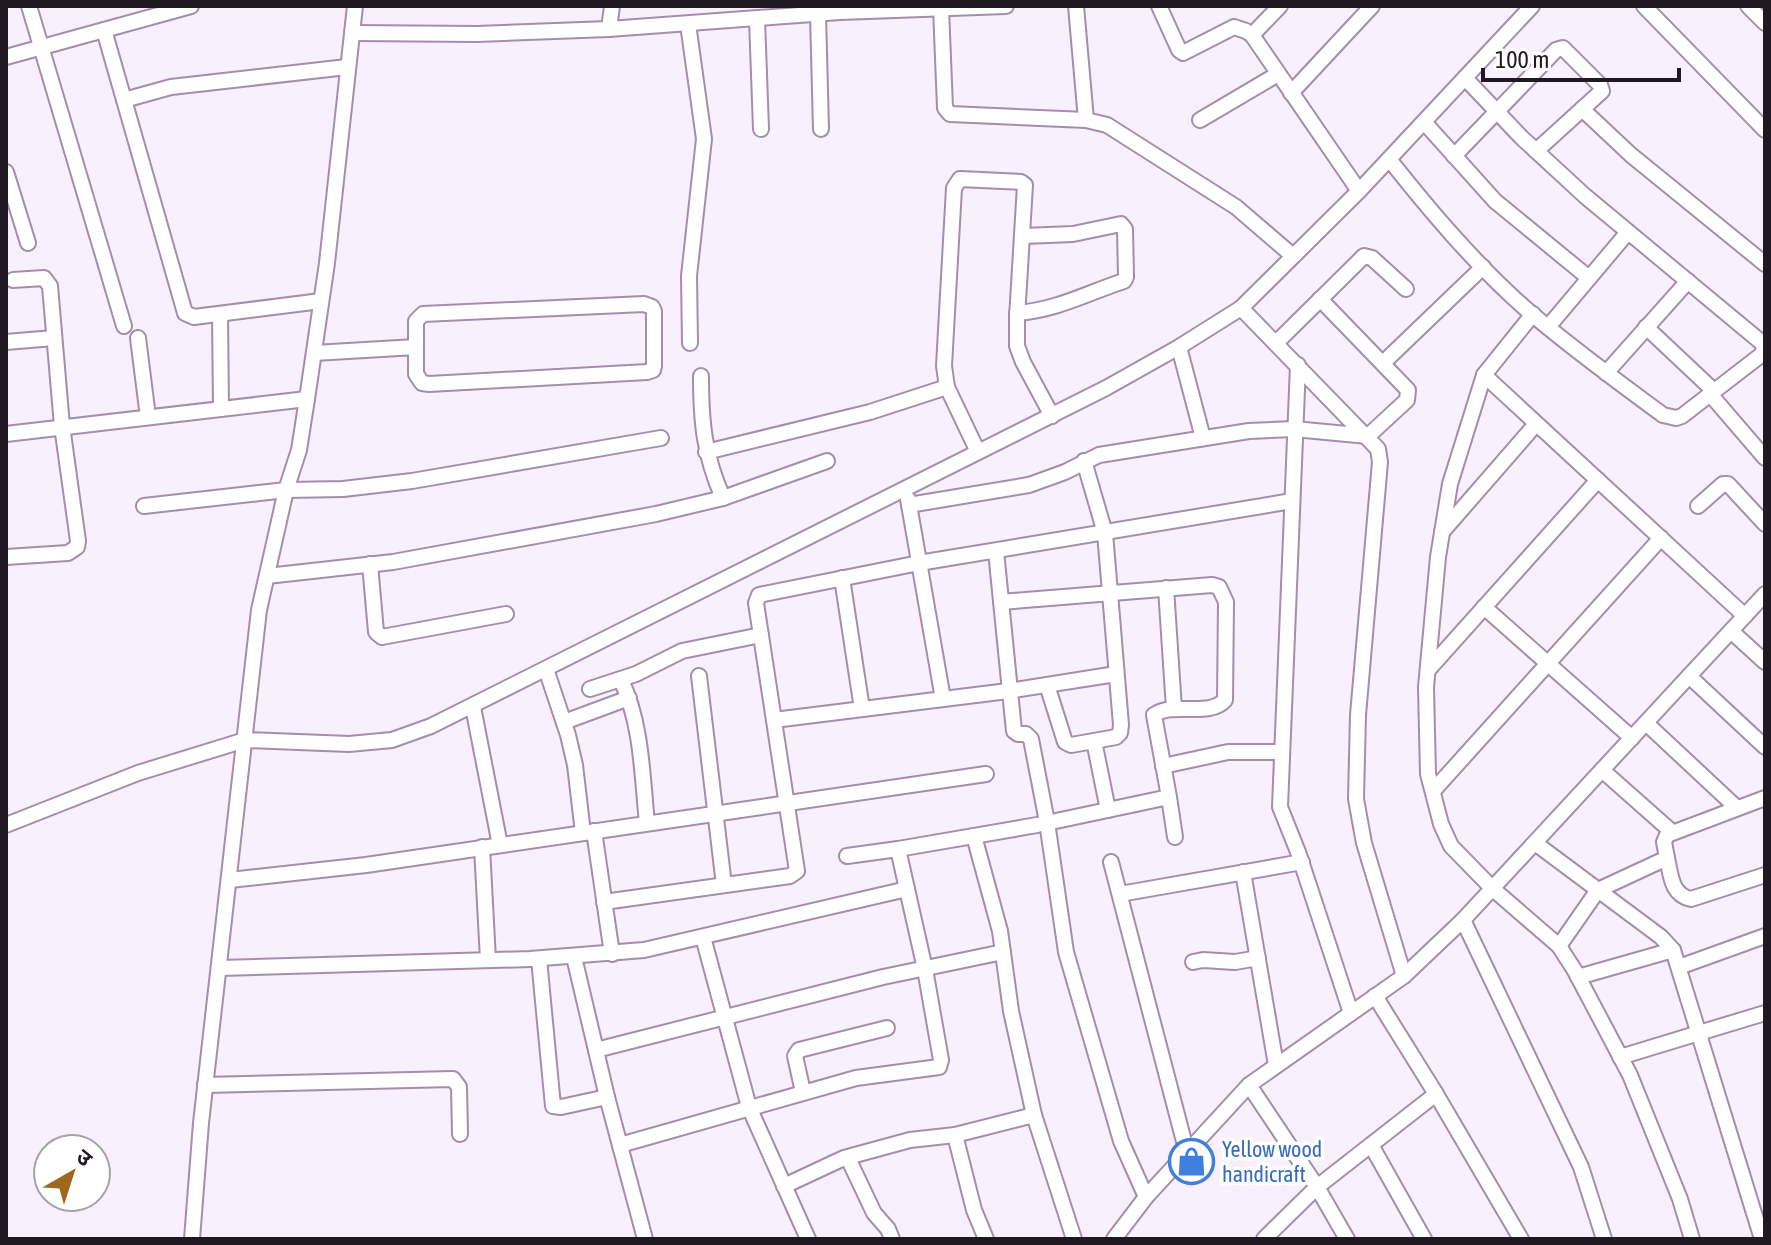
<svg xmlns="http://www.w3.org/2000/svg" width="1771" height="1245" font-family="'Asap Condensed','Noto Sans Devanagari',sans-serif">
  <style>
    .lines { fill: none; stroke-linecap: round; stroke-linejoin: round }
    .minor-casing { stroke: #a38eac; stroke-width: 18 }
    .minor { stroke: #fff; stroke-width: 14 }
    .labels { text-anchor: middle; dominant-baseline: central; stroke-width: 7; stroke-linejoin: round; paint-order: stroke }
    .shop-label { font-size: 22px; fill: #366cbe; stroke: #fff; text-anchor: start }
  </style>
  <rect width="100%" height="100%" fill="#f9f0fd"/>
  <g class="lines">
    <defs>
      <g id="minor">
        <polyline points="29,6 124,326"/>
        <polyline points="1076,6 1086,120"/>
        <polyline points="1159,6 1179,50 1183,53 1234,27 1246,31 1252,35 1359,191"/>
        <polyline points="1644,6 1765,130"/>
        <polyline points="1748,6 1765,23"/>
        <polyline points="941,8 945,108 950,114 1086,120 1107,125 1236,207 1293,256"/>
        <polyline points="818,14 821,129"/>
        <polyline points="757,19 761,129"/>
        <polyline points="688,24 704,139 689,276 690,343"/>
        <polyline points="609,29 612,6"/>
        <polyline points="104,30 185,313 194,317 321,301"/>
        <polyline points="352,33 477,34 609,29 840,12 1006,6"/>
        <polyline points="1252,35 1280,6"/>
        <polyline points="6,57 191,6"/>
        <polyline points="1291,93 1372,6"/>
        <polyline points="124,100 171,87 347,67"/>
        <polyline points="1582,109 1631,155 1765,264"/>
        <polyline points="1200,120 1278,74"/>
        <polyline points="1424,122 1495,201 1589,278"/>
        <polyline points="1454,156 1556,50 1563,48 1600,85 1602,91 1536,151"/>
        <path d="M1389 159C1431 212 1475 264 1526 309 1570 347 1617 381 1663 415L1676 418 1682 416 1761 355 1765 348 1761 342 1585 196 1521 137 1465 78"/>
        <polyline points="6,172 28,243"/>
        <polyline points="1241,308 1378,449 1380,462 1358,715 1356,799 1364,843 1404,976"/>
        <path d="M1017 313C1057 310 1087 293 1124 281L1126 277 1125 229 1121 224 1073 234 1023 236"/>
        <polyline points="220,314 221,409"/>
        <polyline points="1533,314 1484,375 1450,484 1438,557 1426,687 1428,774 1441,824 1451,846 1493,889 1559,946 1575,971 1630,1075 1680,1199 1692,1239"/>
        <polyline points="1548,327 1628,232"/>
        <polyline points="1646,327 1714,391"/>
        <polyline points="138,338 148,417"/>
        <polyline points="6,342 54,338"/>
        <polyline points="1276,343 1364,256 1372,258 1406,289"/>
        <polyline points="1179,347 1203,438"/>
        <polyline points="314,353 416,347 416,374 422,383 429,384 647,372 653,370 654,366 654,311 652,307 644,304 423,314 416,321 416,347"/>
        <polyline points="1383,363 1483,267"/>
        <polyline points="1298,365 1280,807 1298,852 1351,1013"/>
        <polyline points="1606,373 1688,281"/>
        <polyline points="1484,375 1745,616"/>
        <path d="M701 376C701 422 704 455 723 498"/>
        <polyline points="1710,394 1765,458"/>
        <polyline points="6,434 307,399"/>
        <polyline points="706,452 870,412 947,387"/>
        <polyline points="978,452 947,387 944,366 954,188 960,179 1021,182 1025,185 1017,318 1017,346 1023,362 1052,416"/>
        <polyline points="1084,461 1105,533 1121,725 1120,733 1116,737 1094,741 1108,810"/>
        <polyline points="908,499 943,699"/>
        <polyline points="909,505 1029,485 1065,472 1099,455 1249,431 1294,429 1368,436 1407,400 1408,390 1320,299"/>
        <polyline points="144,506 286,490 343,489 412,481 661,438"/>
        <polyline points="1698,506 1723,484 1728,484 1765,524"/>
        <polyline points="1442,532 1536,424"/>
        <polyline points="996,551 1014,731 1018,734 1026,734 1031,739 1047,822 1066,952 1121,1141 1146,1197"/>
        <polyline points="6,557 68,553 77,547 78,541 62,426 50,286 44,278 13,280"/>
        <polyline points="370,564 376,632 382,637 506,614"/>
        <polyline points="267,576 393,562 656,514 723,498 827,461"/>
        <polyline points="842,578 862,709"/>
        <polyline points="1166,588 1174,709"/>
        <polyline points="1484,607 1632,738"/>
        <polyline points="1731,631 1765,662"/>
        <polyline points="546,669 568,735 575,765 583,833"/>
        <polyline points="1428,670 1598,480"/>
        <polyline points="699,676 724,885"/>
        <polyline points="1689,676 1765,747"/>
        <path d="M621 680C642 724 642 775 647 823"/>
        <polyline points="1047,685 1065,742 1071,745 1094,741"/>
        <polyline points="590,689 636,674 682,651 761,635"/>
        <polyline points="473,707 500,845"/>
        <polyline points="774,720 1008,691 1116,674"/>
        <polyline points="564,722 629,698"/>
        <polyline points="1646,723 1737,808"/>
        <polyline points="1163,766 1228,752 1281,752"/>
        <polyline points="1602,770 1672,832"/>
        <polyline points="1433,791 1661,538"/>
        <polyline points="1169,797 1175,837"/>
        <polyline points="6,825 138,773 245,740 349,744 392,740 431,726 1106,388 1179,347 1241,308 1359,191 1532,6"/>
        <polyline points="594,831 612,954"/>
        <polyline points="974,836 1000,931 1011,1011 1034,1115 1074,1239"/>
        <polyline points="1535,843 1661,937 1673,950 1762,1239"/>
        <polyline points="482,847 488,960"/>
        <polyline points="847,856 898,849"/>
        <path d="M1667 858C1671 875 1671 895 1691 899L1765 875"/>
        <polyline points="1111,862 1187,1153"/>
        <polyline points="1243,872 1276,1065"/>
        <polyline points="230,880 366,865 986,774"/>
        <polyline points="1120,894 1302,862"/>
        <polyline points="604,902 790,876 797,871 756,603 759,595 919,563 1292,501"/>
        <polyline points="1463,920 1581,1167 1604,1239"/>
        <polyline points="703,937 749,1107 808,1239"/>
        <polyline points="1559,946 1598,890 1667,858 1664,842 1667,835 1765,798"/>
        <polyline points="574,957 607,1097 645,1239"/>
        <polyline points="539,959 553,1106 561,1107 607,1097"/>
        <polyline points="1193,962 1203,960 1235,962 1258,958"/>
        <polyline points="1679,967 1765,936"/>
        <polyline points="219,968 530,959 644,950 907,889"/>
        <polyline points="1578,977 1673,950"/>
        <polyline points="1375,996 1436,1094 1521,1239"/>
        <polyline points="596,1050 883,977 1003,952"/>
        <polyline points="1620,1057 1765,1013"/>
        <polyline points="205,1085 453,1079 459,1087 460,1134"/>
        <polyline points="1249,1085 1317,1187 1347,1239"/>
        <polyline points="803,1092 795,1056 799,1050 887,1028"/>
        <polyline points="955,1135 974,1210 986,1239"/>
        <path d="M620 1145 856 1078 939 1067 941 1060 925 969 898 849 1037 825 1169 797 1154 715C1173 701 1209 718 1225 700L1226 602 1219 587 1212 585 1001 602"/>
        <polyline points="1371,1145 1424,1239"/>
        <polyline points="848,1158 874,1213 888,1229 892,1239"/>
        <polyline points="784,1186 844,1158 910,1140 955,1135 1034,1115"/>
        <polyline points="192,1239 201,1123 259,610 286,490 299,450 307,399 327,263 355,6"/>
        <polyline points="1114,1239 1146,1197 1249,1085 1404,976 1463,920 1765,594"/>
        <polyline points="1264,1239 1317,1187 1436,1094"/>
      </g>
    </defs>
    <use href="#minor" class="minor-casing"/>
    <use href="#minor" class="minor"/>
  </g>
  <defs>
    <symbol id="shop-ring" viewBox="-11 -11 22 22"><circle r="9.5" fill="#fff" stroke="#3f7fe0" stroke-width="1.5"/><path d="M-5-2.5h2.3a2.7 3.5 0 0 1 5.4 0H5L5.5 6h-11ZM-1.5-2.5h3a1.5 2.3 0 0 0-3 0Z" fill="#3f7fe0"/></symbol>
  </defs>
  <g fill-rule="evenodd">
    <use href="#shop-ring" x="1166" y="1136" width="51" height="51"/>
  </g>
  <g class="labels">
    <g class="shop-label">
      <text x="1222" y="1149">Yellow wood<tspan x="1222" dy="25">handicraft</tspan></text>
    </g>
  </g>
  <rect width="1771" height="1245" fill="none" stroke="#201823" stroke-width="16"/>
  <g transform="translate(72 1173) rotate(39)"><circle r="38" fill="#ffffff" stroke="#a6a3a7" stroke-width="2"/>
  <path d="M0-6L14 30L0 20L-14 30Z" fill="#9c691f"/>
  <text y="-12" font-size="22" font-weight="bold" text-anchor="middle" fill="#201823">उ</text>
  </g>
  <path d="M1483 68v12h196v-12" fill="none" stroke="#201823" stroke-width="4"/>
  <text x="1495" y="68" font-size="24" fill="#201823" stroke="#ffffff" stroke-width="6" paint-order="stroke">100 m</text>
</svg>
